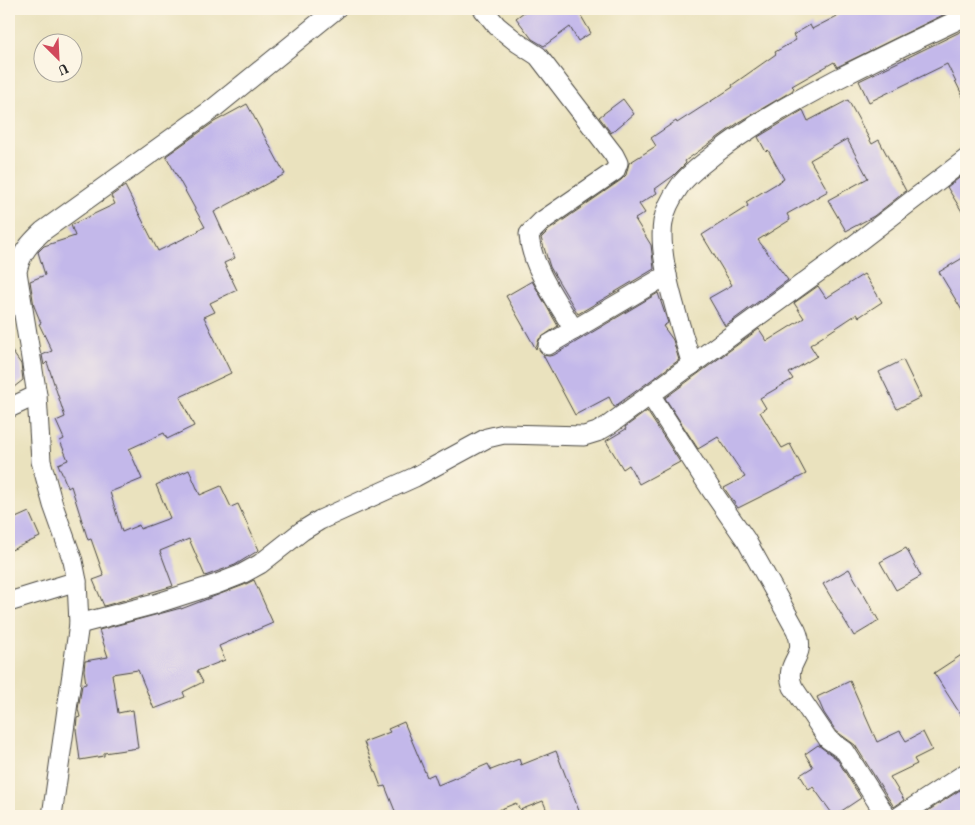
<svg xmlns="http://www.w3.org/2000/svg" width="975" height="825" font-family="Vollkorn,serif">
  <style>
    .building { fill: #c3b8ea }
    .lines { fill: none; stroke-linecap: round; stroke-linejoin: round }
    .street-casing { stroke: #484641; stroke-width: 21 }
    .street { stroke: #fff; stroke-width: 19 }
  </style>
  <rect width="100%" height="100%" fill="#fcf5e5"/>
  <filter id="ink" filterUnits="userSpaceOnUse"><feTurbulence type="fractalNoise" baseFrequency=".02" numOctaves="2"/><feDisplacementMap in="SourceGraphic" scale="10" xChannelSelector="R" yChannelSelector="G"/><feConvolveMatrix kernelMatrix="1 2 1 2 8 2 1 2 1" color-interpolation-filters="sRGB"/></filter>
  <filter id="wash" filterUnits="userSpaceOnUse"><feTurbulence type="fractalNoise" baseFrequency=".0096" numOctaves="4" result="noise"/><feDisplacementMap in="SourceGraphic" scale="20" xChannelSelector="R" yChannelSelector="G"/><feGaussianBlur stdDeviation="1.12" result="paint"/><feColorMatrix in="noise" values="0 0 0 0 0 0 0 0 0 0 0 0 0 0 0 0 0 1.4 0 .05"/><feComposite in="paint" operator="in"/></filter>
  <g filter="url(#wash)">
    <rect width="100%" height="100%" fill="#eae2be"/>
    <g id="blocks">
      <g class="building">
        <polygon points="528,9 577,9 591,33 578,41 570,27 544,46 532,39 516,18"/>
        <polygon points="836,9 953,10 837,67 834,62 792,86 794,88 792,91 738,123 685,161 686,163 673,176 655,189 657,193 639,204 645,213 635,219 651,245 654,269 578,314 550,267 541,238 549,230 621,180 626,175 629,163 656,146 651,138 676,121 677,123 733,87 732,85 776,54 775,52 796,40 793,35 810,25 812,29 839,15"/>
        <polygon points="964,30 966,35 966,103 947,64 869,102 859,81"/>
        <polygon points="623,99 634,114 611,133 599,117"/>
        <polygon points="848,100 872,144 879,140 906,191 874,216 846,231 828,200 868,178 847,139 810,160 828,191 787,214 790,220 758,240 788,280 725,326 709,298 732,285 702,235 748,206 746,202 784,179 768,150 766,152 758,137 803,110 808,121"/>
        <polygon points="247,104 285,174 214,212 235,258 224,263 237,290 210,303 215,312 204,317 231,373 180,397 194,426 167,439 164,433 129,449 142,479 110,492 122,532 139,525 140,529 170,518 156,485 189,470 200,495 221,486 231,507 238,504 259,550 235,565 205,576 189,539 160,551 173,586 104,606 93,580 104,576 91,539 88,540 71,486 68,488 58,464 68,460 60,441 64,439 56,421 65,417 47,362 44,365 42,355 52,351 39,324 41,323 34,306 30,281 45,275 38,252 44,246 75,236 71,225 115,204 111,196 125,186 158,251 199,231 198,230 205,227 166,156 214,122"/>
        <polygon points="966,173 966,218 947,187"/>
        <polygon points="966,256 966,317 939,272"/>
        <polygon points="864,274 882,302 859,317 857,314 810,345 817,356 789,373 793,379 760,398 766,408 760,412 782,448 790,444 806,474 738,508 724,488 745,477 718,437 698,449 665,398 759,329 767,341 804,318 794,303 818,286 826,298"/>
        <polygon points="532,281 558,326 539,339 536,349 506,296"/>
        <polygon points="658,293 668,323 663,326 673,340 679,360 614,407 609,397 575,415 543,355 549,356 554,355"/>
        <polygon points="9,347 21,364 23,380 9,391"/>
        <polygon points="903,360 921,397 897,409 879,372"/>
        <polygon points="647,411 680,462 639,484 629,465 623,469 606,441 626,429 625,427"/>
        <polygon points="29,512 40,537 9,551 9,521"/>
        <polygon points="906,548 921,576 896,590 880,562"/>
        <polygon points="849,569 879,621 854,636 823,584"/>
        <polygon points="254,580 273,623 219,646 225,660 197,671 203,682 183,692 185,697 154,709 138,670 112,674 118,713 133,710 138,748 104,753 104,756 80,760 76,729 77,718 80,717 78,709 82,685 86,684 84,670 85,661 108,657 99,630 181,608 181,609 244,585"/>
        <polygon points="966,652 966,723 934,673"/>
        <polygon points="850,681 877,742 900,731 906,741 923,732 932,750 914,759 917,764 890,777 904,800 894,807 855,745 836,731 824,713 817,697"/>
        <polygon points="404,722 427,777 434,774 438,785 488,764 491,770 519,759 521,765 556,751 581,816 549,816 543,801 520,810 516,803 484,816 397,816 385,786 381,787 364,742 390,732 388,729"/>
        <polygon points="818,745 837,759 861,798 834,816 813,787 809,790 800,775 813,767 805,754"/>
        <polygon points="960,790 966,801 966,816 920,816"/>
      </g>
    </g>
  </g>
  <g filter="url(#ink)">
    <use href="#blocks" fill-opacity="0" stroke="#484641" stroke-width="1"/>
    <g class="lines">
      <defs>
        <g id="street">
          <path d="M483 9 497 26 518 43 538 56 614 155 618 163 615 171 542 221 529 234C531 267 557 301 574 330"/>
          <polyline points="548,345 667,275"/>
          <path d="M692 365C681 327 657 260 663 222 665 210 672 197 679 187 688 174 703 164 715 154 753 124 794 102 837 79 880 57 923 36 966 16"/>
          <path d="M651 396 712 491 746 540 796 630C809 659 782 661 793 687L828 739 845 751 886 816"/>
          <polyline points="9,408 37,395"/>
          <polyline points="9,602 77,581"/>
          <polyline points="79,624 155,604 217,584 240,575 260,564 302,531 320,520 415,477 487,438 504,434 584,436 597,432 609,425 832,262 966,159"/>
          <path d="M52 816 79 624 77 581 73 561 53 505 41 461 37 395 17 272C20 254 30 243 43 231L214 108 336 9"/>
          <polyline points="900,816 966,773"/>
        </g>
      </defs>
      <use href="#street" class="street-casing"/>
      <use href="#street" class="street"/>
    </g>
  </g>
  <rect width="975" height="825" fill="none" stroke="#fcf5e5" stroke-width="30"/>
  <g transform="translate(58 58) rotate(156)"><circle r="24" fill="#fcf5e5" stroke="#a8a49b"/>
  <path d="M0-4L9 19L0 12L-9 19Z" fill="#d1495b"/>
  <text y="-8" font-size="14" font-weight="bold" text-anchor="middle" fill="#2b2b2b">U</text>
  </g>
</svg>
